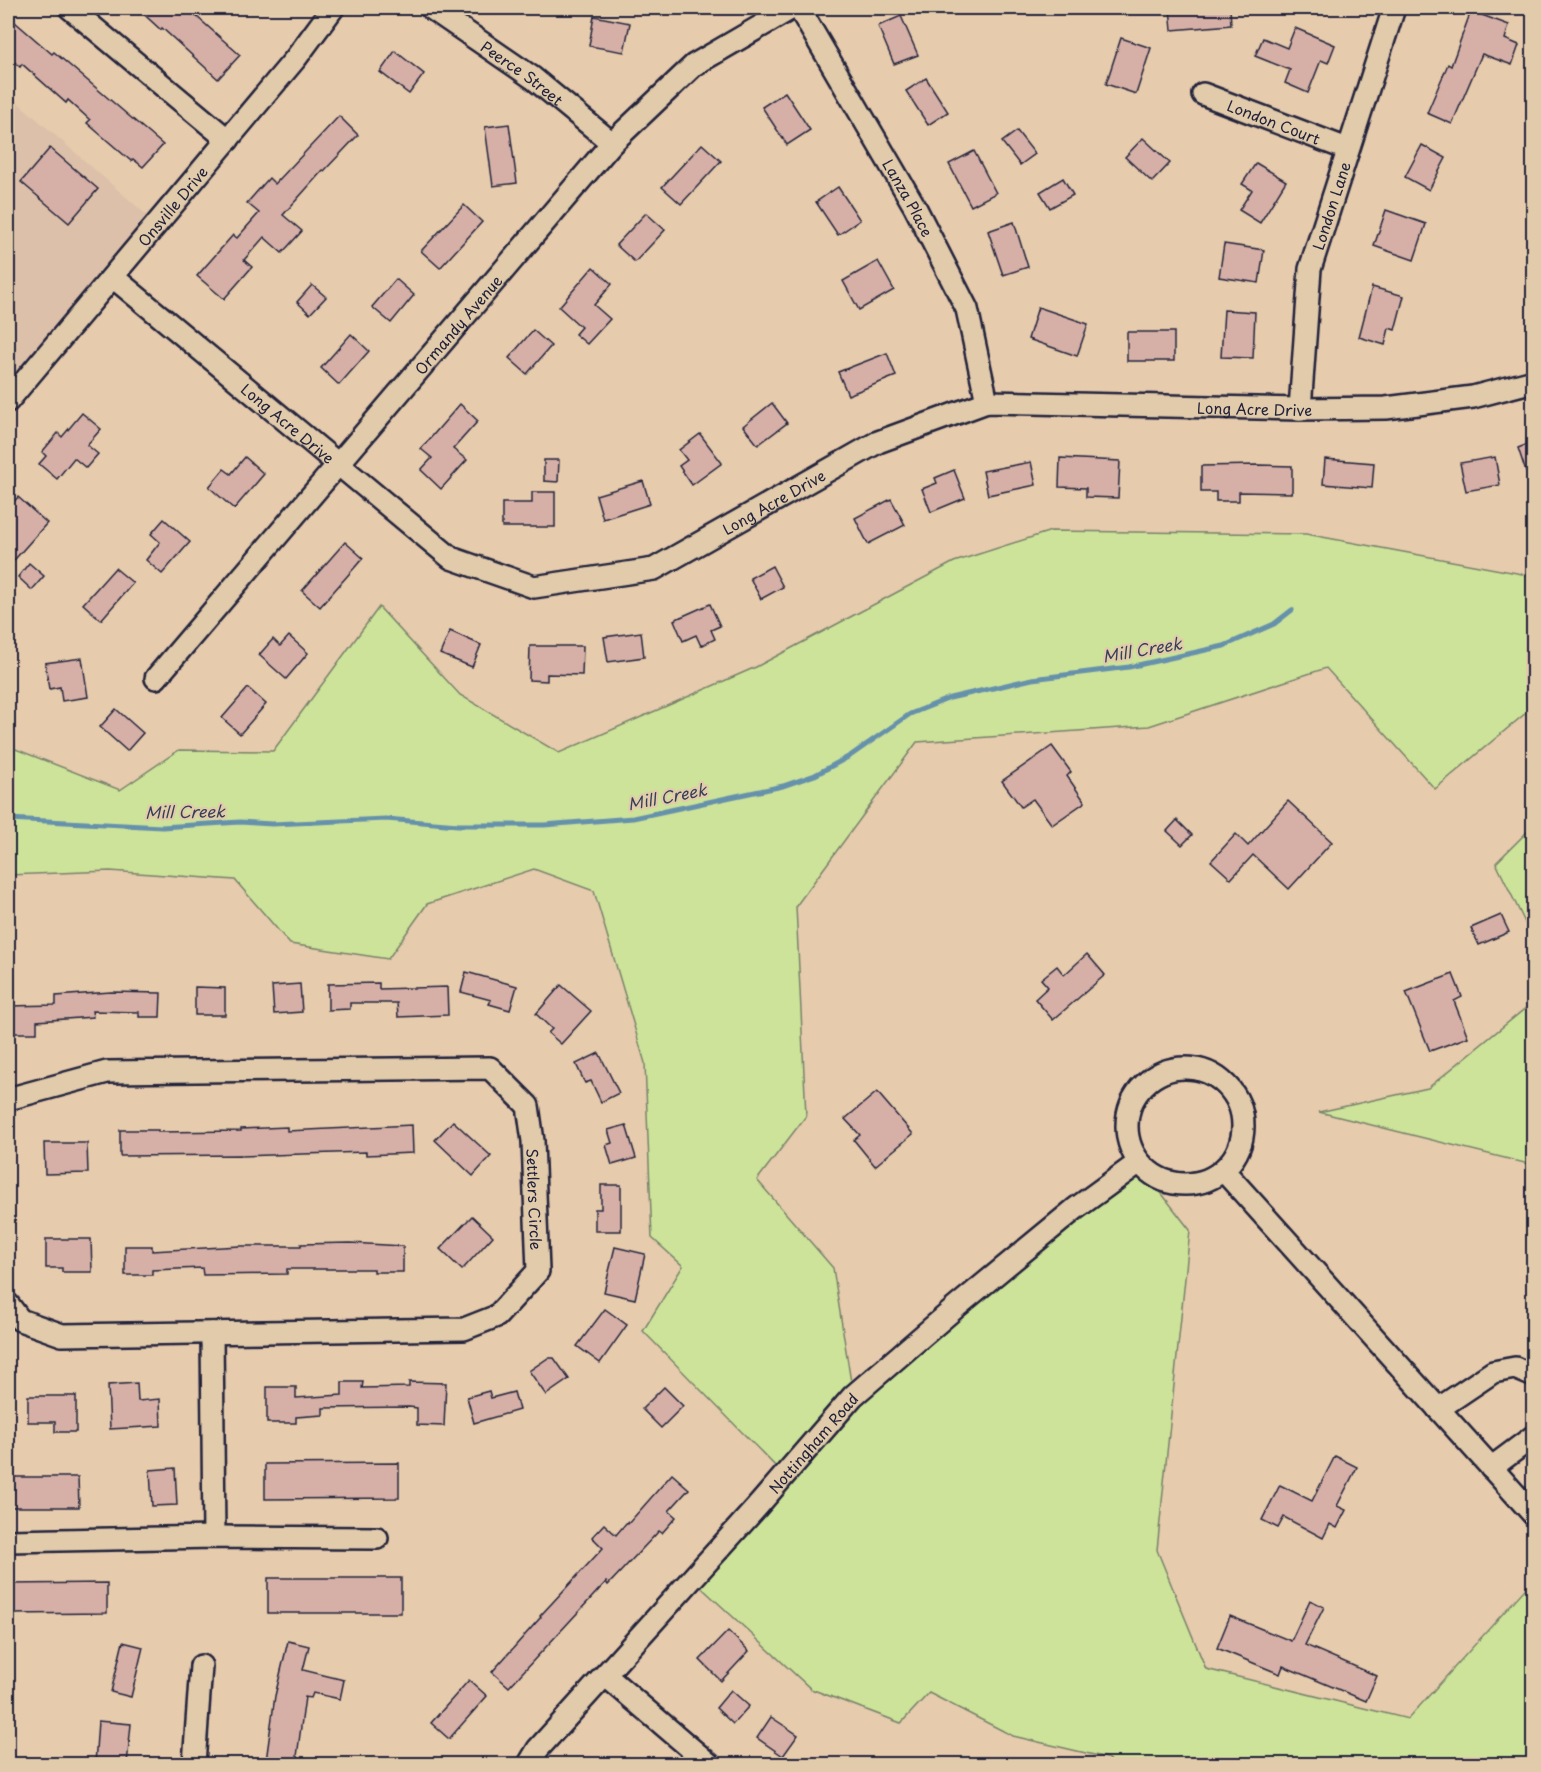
<svg xmlns="http://www.w3.org/2000/svg" width="1541" height="1772" font-family="'Playpen Sans',sans-serif">
  <style>
    .built { fill: #ddc0a9 }
    .green { fill: #cde399; stroke: #78826a; stroke-width: 1.5 }
    .lines { fill: none; stroke-linecap: round; stroke-linejoin: round }
    .stream { stroke: #6691ab; stroke-width: 5 }
    .building { fill: #d6b0a7; stroke: #22223b; stroke-width: 1.5 }
    .minor-casing { stroke: #22223b; stroke-width: 26 }
    .minor { stroke: #e1cbaa; stroke-width: 21 }
    .labels { text-anchor: middle; dominant-baseline: central; stroke-width: 4.5; stroke-linejoin: round; paint-order: stroke }
    .street-label { font-size: 15px; fill: #22223b; stroke: #e1cbaa }
    .water-label { font-size: 16px; font-style: italic; fill: #333e57; stroke: #e1cbaa }
  </style>
  <rect width="100%" height="100%" fill="#e6cbad"/>
  <filter id="ink" filterUnits="userSpaceOnUse"><feTurbulence type="fractalNoise" baseFrequency=".0167" numOctaves="2"/><feDisplacementMap in="SourceGraphic" scale="12" xChannelSelector="R" yChannelSelector="G"/><feConvolveMatrix kernelMatrix="1 2 1 2 8 2 1 2 1" color-interpolation-filters="sRGB"/></filter>
  <g filter="url(#ink)">
    <polygon class="built" points="8,94 157,224 8,401"/>
    <g class="green">
      <polygon points="1051,531 1306,534 1533,576 1533,707 1435,789 1326,668 1149,726 917,742 796,906 806,1116 757,1180 833,1268 853,1395 1138,1163 1190,1230 1157,1550 1206,1669 1408,1719 1533,1580 1533,1764 1114,1764 1107,1758 1013,1736 929,1693 901,1723 811,1689 691,1578 784,1475 643,1331 683,1266 652,1238 645,1063 594,891 534,869 427,904 388,959 290,944 235,880 110,871 8,875 8,746 120,790 179,750 273,751 379,607 460,695 559,753 756,667 954,562"/>
      <polygon points="1533,826 1533,939 1496,863"/>
      <polygon points="1533,1002 1533,1165 1319,1112 1428,1088"/>
    </g>
    <g class="lines">
      <polyline class="stream" points="8,819 162,827 240,822 272,824 386,819 458,825 544,825 633,818 783,786 815,775 850,756 910,714 950,698 1032,679 1129,667 1224,646 1274,624 1292,610"/>
    </g>
    <g class="building">
      <polygon points="137,8 187,8 240,55 218,79 162,28 161,30"/>
      <polygon points="1170,8 1230,8 1231,25 1172,30"/>
      <polygon points="1471,11 1509,25 1505,39 1519,45 1512,65 1482,54 1452,124 1427,113 1448,64 1451,66"/>
      <polygon points="8,16 52,54 54,52 163,145 143,167 133,159 131,161 87,123 90,120 68,100 66,103 22,64 20,67 8,56"/>
      <polygon points="594,16 630,23 624,52 589,46"/>
      <polygon points="901,16 918,55 894,64 878,26"/>
      <polygon points="1295,28 1335,45 1328,63 1321,60 1308,93 1285,83 1290,70 1255,56 1263,38 1287,48"/>
      <polygon points="1121,38 1151,48 1136,94 1106,84"/>
      <polygon points="395,51 424,74 409,94 380,72"/>
      <polygon points="926,78 948,112 928,125 906,91"/>
      <polygon points="785,92 810,130 787,145 762,107"/>
      <polygon points="339,116 358,135 324,171 323,170 283,215 302,231 282,253 264,237 244,260 252,267 224,299 197,276 233,235 237,238 259,213 247,203 269,178 275,184"/>
      <polygon points="509,124 517,183 493,186 485,127"/>
      <polygon points="1017,131 1035,154 1020,165 1002,142"/>
      <polygon points="1143,138 1170,163 1152,182 1125,157"/>
      <polygon points="702,144 721,161 681,204 662,187"/>
      <polygon points="1422,145 1446,158 1429,190 1405,177"/>
      <polygon points="50,148 98,189 69,223 21,182"/>
      <polygon points="974,151 996,193 971,206 949,164"/>
      <polygon points="1256,163 1286,181 1260,223 1239,210 1252,190 1242,184"/>
      <polygon points="1063,178 1073,195 1050,208 1040,192"/>
      <polygon points="838,187 860,220 838,235 816,202"/>
      <polygon points="464,205 482,222 440,268 421,251"/>
      <polygon points="1386,210 1426,224 1414,260 1374,246"/>
      <polygon points="646,213 665,230 635,262 616,245"/>
      <polygon points="1014,222 1028,267 1003,275 988,231"/>
      <polygon points="1224,244 1264,250 1259,283 1219,277"/>
      <polygon points="878,261 894,290 859,310 843,281"/>
      <polygon points="593,267 612,284 594,305 610,319 587,344 575,334 581,327 559,307"/>
      <polygon points="396,279 414,295 391,323 372,307"/>
      <polygon points="312,285 326,297 310,314 297,302"/>
      <polygon points="1372,287 1404,296 1395,330 1389,328 1385,345 1359,337"/>
      <polygon points="1038,307 1088,324 1077,356 1028,339"/>
      <polygon points="1224,310 1255,312 1253,358 1221,357"/>
      <polygon points="533,330 551,346 527,374 509,358"/>
      <rect x="1127" y="332" width="47" height="29"/>
      <polygon points="351,334 369,351 339,385 321,368"/>
      <polygon points="887,353 896,376 848,395 838,372"/>
      <polygon points="772,403 787,423 758,445 743,426"/>
      <polygon points="460,404 478,421 453,449 467,460 441,489 421,470 432,458 421,449"/>
      <polygon points="82,413 101,429 87,445 98,454 86,468 74,458 57,479 39,464 46,456 42,452 58,433 62,437"/>
      <polygon points="700,434 722,463 692,485 679,466 687,460 679,450"/>
      <polygon points="1533,442 1533,487 1531,487 1518,448"/>
      <polygon points="245,457 264,474 234,509 209,487 224,469 231,474"/>
      <polygon points="1495,457 1500,485 1466,491 1460,463"/>
      <polygon points="1060,458 1120,461 1118,498 1086,497 1086,488 1059,487"/>
      <polygon points="1325,459 1374,463 1372,488 1323,484"/>
      <polygon points="544,460 559,460 558,482 544,481"/>
      <polygon points="1031,462 1036,485 988,495 983,471"/>
      <polygon points="1258,465 1292,466 1292,493 1239,492 1239,501 1216,501 1216,492 1201,492 1201,466"/>
      <polygon points="954,470 965,498 931,512 922,489 937,483 935,478"/>
      <polygon points="643,481 650,504 603,519 596,495"/>
      <polygon points="532,492 555,492 555,527 502,527 502,503 532,503"/>
      <polygon points="18,497 47,523 8,567 8,508"/>
      <polygon points="891,499 905,525 868,544 855,518"/>
      <polygon points="164,519 190,542 162,574 146,560 160,542 151,534"/>
      <polygon points="345,542 363,558 320,607 302,591"/>
      <polygon points="29,563 44,576 32,590 18,577"/>
      <polygon points="772,566 783,587 761,599 750,578"/>
      <polygon points="115,568 133,583 101,620 83,604"/>
      <polygon points="710,604 720,626 711,630 715,639 701,646 696,635 683,641 674,620"/>
      <polygon points="450,631 481,645 472,667 440,654"/>
      <polygon points="641,632 644,657 608,662 604,637"/>
      <polygon points="289,636 308,653 286,679 259,655 273,639 280,646"/>
      <polygon points="530,646 583,646 582,675 547,674 547,681 529,680"/>
      <polygon points="82,658 88,697 62,701 60,687 49,689 45,663"/>
      <polygon points="248,688 266,704 240,734 222,718"/>
      <polygon points="116,709 143,733 127,751 100,727"/>
      <polygon points="1052,746 1071,772 1067,776 1085,802 1052,825 1033,799 1021,807 1002,781"/>
      <polygon points="1288,801 1332,842 1289,889 1253,855 1231,879 1211,861 1236,834 1248,846"/>
      <polygon points="1177,820 1192,835 1182,845 1167,831"/>
      <polygon points="1501,915 1509,932 1479,945 1471,928"/>
      <polygon points="1087,954 1105,975 1053,1020 1035,999 1048,987 1041,979 1057,966 1064,975"/>
      <polygon points="466,972 517,986 510,1010 489,1004 491,1000 461,992"/>
      <polygon points="1453,974 1462,997 1454,1001 1468,1037 1430,1051 1406,992"/>
      <polygon points="379,983 379,989 447,987 448,1015 398,1017 397,1003 350,1003 350,1009 328,1010 328,984"/>
      <polygon points="300,984 302,1012 274,1014 272,986"/>
      <polygon points="561,985 591,1011 561,1044 548,1033 552,1029 536,1014"/>
      <polygon points="195,987 225,988 225,1015 195,1015"/>
      <polygon points="111,992 161,993 160,1017 139,1017 139,1012 92,1011 93,1017 37,1021 37,1033 8,1033 8,1006 56,1005 56,996"/>
      <polygon points="599,1053 619,1093 601,1102 591,1081 585,1083 576,1064"/>
      <polygon points="877,1092 913,1134 875,1166 854,1140 860,1135 845,1119"/>
      <polygon points="453,1121 491,1156 473,1176 435,1140"/>
      <polygon points="412,1125 413,1153 366,1155 366,1152 242,1156 242,1155 120,1156 120,1130 158,1130 158,1132 241,1131 241,1129 287,1127 287,1131"/>
      <polygon points="626,1125 636,1158 612,1165 606,1145 612,1143 608,1130"/>
      <polygon points="44,1143 87,1143 88,1173 45,1174"/>
      <polygon points="601,1185 621,1185 621,1231 595,1231 595,1209 601,1209"/>
      <polygon points="472,1216 493,1236 462,1270 440,1249"/>
      <polygon points="46,1239 91,1239 92,1272 62,1272 62,1268 46,1268"/>
      <polygon points="350,1243 403,1246 403,1272 374,1272 374,1269 287,1269 287,1274 203,1275 202,1268 152,1270 152,1275 125,1275 125,1246 152,1246 152,1251 240,1246 301,1246 301,1244"/>
      <polygon points="615,1247 645,1254 635,1299 604,1292"/>
      <polygon points="605,1309 627,1325 600,1363 577,1346"/>
      <polygon points="548,1358 554,1358 569,1379 546,1395 529,1371"/>
      <polygon points="342,1382 363,1382 362,1388 409,1387 409,1382 446,1383 444,1426 417,1425 417,1408 409,1407 323,1408 323,1415 296,1417 296,1423 267,1423 267,1387 296,1387 296,1398 342,1395"/>
      <polygon points="137,1383 138,1401 160,1399 161,1426 110,1429 108,1385"/>
      <polygon points="664,1387 683,1406 661,1428 642,1409"/>
      <polygon points="489,1391 491,1398 514,1392 519,1410 474,1423 467,1397"/>
      <polygon points="28,1396 76,1396 76,1432 55,1432 55,1422 28,1422"/>
      <polygon points="1335,1456 1357,1467 1337,1506 1346,1510 1337,1528 1330,1524 1323,1538 1284,1517 1278,1528 1262,1520 1280,1485 1312,1501"/>
      <polygon points="399,1463 399,1498 265,1499 265,1464"/>
      <polygon points="175,1468 177,1505 152,1506 150,1470"/>
      <polygon points="672,1474 689,1489 669,1511 676,1517 662,1533 659,1531 608,1585 606,1582 509,1687 492,1672 541,1617 540,1616 603,1548 592,1537 604,1524 616,1535 627,1522 628,1524"/>
      <polygon points="8,1477 78,1477 79,1507 8,1507"/>
      <rect x="268" y="1578" width="133" height="35"/>
      <polygon points="107,1583 107,1613 8,1614 8,1584"/>
      <polygon points="1310,1600 1324,1607 1305,1645 1377,1676 1366,1701 1283,1666 1280,1674 1217,1648 1230,1616 1291,1641"/>
      <polygon points="728,1631 749,1651 721,1681 700,1660"/>
      <polygon points="288,1641 309,1646 303,1670 344,1680 340,1699 313,1693 311,1698 305,1697 296,1764 266,1761 275,1696"/>
      <polygon points="123,1642 143,1647 131,1697 111,1692"/>
      <polygon points="469,1680 487,1696 449,1739 431,1723"/>
      <polygon points="731,1690 749,1706 733,1724 716,1708"/>
      <polygon points="771,1717 798,1735 783,1756 757,1738"/>
      <polygon points="98,1721 131,1724 127,1764 95,1764"/>
    </g>
    <g class="lines">
      <defs>
        <g id="minor">
          <polyline points="70,8 228,140"/>
          <path id="s1" d="M431 8 533 78 612 143"/>
          <path id="s2" d="M799 8 915 207 967 309 987 402"/>
          <path id="s3" d="M1203 94 1347 149"/>
          <path id="s4" d="M113 277 451 558 534 587 654 569 878 442 987 402 1300 409 1386 408 1473 397 1534 381"/>
          <path id="s5" d="M8 401 296 58 333 8"/>
          <path id="s6" d="M1300 409 1310 269 1394 8"/>
          <path id="s7" d="M156 678 612 143 694 65 792 8"/>
          <circle cx="1185" cy="1126" r="58"/>
          <path id="s8" d="M8 1099 107 1072 490 1068 528 1106 533 1141 538 1271 497 1316 464 1329 62 1335 20 1320 8 1304"/>
          <polyline points="1224,1171 1534,1515"/>
          <polyline points="212,1333 214,1537"/>
          <polyline points="1438,1409 1493,1372 1515,1368 1534,1376"/>
          <polyline points="1491,1468 1534,1436"/>
          <polyline points="8,1541 214,1537 377,1538"/>
          <polyline points="605,1675 709,1764"/>
          <polyline points="194,1764 201,1666"/>
          <path id="s9" d="M529 1764 538 1749 756 1508 853 1396 955 1308 1075 1209 1138 1163"/>
        </g>
      </defs>
      <use href="#minor" class="minor-casing"/>
      <use href="#minor" class="minor"/>
    </g>
  </g>
  <g class="labels">
    <g class="street-label">
      <text stroke="none"><textPath href="#s1" startOffset="112">Peerce Street</textPath></text>
      <text stroke="none"><textPath href="#s3" startOffset="76">London Court</textPath></text>
      <text stroke="none"><textPath href="#s2" startOffset="219">Lanza Place</textPath></text>
      <text stroke="none"><textPath href="#s6" startOffset="207">London Lane</textPath></text>
      <text stroke="none"><textPath href="#s5" startOffset="255">Onsville Drive</textPath></text>
      <text stroke="none"><textPath href="#s7" startOffset="465">Ormandy Avenue</textPath></text>
      <text stroke="none"><textPath href="#s4" startOffset="1290">Long Acre Drive</textPath></text>
      <text stroke="none"><textPath href="#s4" startOffset="228">Long Acre Drive</textPath></text>
      <text stroke="none"><textPath href="#s4" startOffset="786">Long Acre Drive</textPath></text>
      <text stroke="none"><textPath href="#s8" startOffset="633">Settlers Circle</textPath></text>
      <text stroke="none"><textPath href="#s9" startOffset="429">Nottingham Road</textPath></text>
    </g>
    <g class="water-label">
      <text transform="translate(1142 649) rotate(-10)">Mill Creek</text>
      <text transform="translate(667 796) rotate(-11)">Mill Creek</text>
      <text transform="translate(185 811) rotate(-1)">Mill Creek</text>
    </g>
  </g>
  <rect width="1541" height="1772" fill="none" stroke="#e1cbaa" stroke-width="30"/>
  <rect x="15" y="15" width="1511" height="1742" fill="none" stroke="#22223b" stroke-width="2" filter="url(#ink)"/>
</svg>
